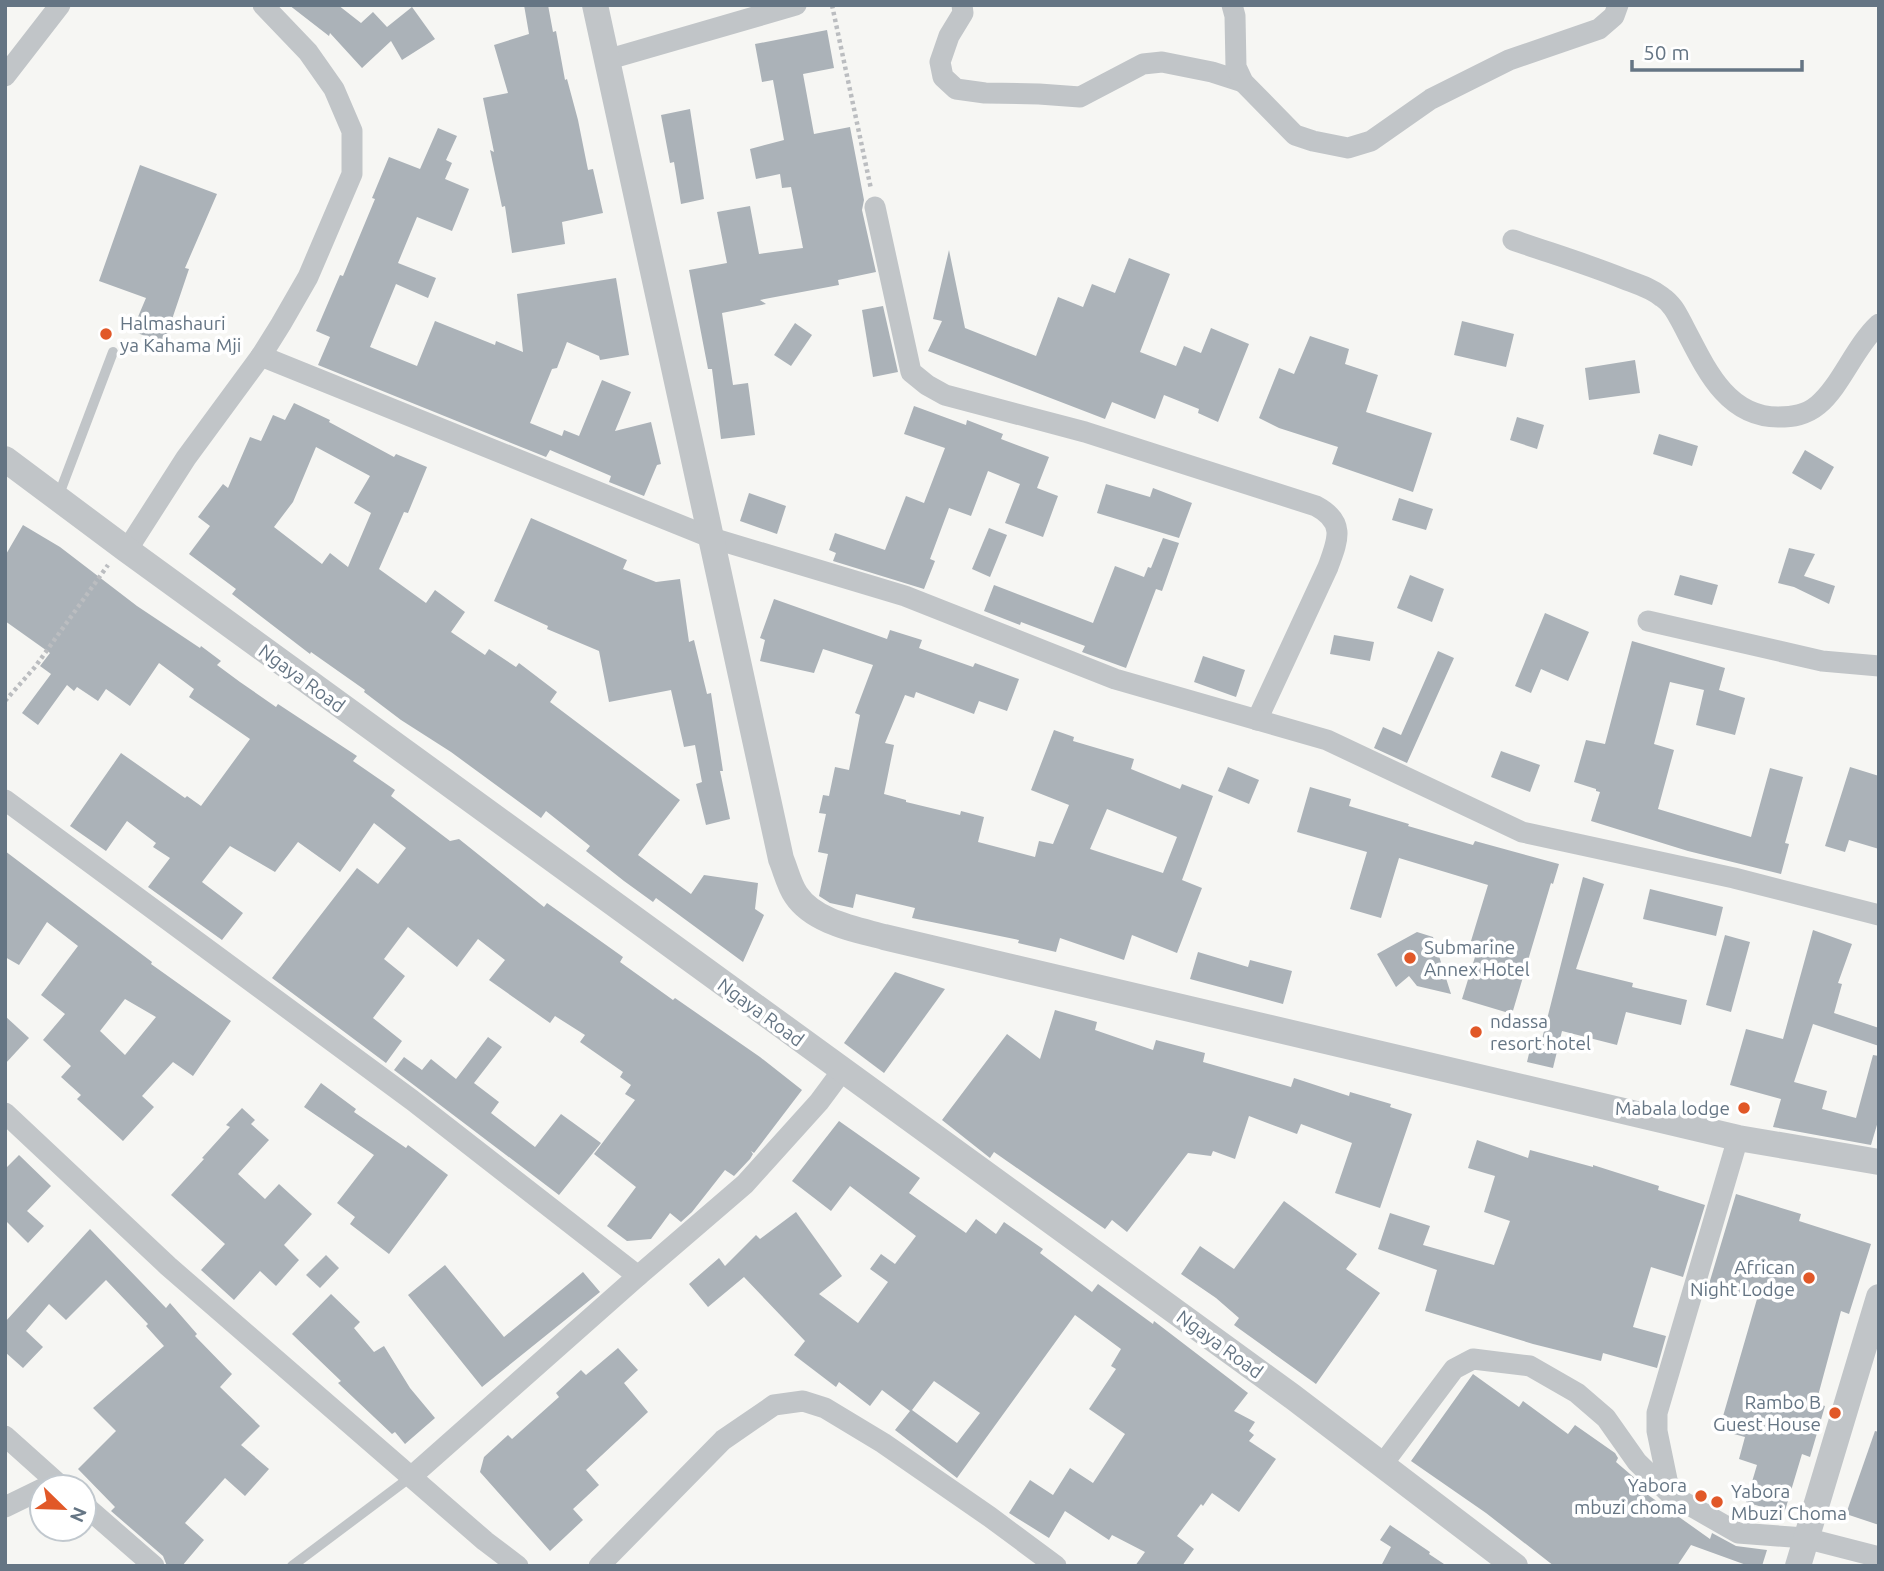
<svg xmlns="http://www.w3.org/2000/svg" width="1884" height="1571" font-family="Ubuntu,sans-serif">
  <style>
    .building { fill: #abb2b8; fill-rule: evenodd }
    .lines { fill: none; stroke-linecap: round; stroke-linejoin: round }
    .path { stroke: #bbbdc0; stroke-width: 4.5; stroke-dasharray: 3.5 3.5; stroke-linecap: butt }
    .service { stroke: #c1c5c8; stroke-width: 10 }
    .minor { stroke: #c1c5c8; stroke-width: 21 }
    .tertiary { stroke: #c1c5c8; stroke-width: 26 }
    .poi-dot { fill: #e15828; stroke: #fff; stroke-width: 2.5 }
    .labels { text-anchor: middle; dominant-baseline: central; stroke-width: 7; stroke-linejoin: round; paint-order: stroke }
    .poi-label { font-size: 19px; fill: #657584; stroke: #fff; text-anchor: start }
    .street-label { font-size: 19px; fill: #657584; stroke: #fff }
  </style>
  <rect width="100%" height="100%" fill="#f6f6f3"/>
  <g class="building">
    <polygon points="289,5 338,5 361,23 373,12 387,27 412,7 435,39 402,60 391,41 362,68 330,33 329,36"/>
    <polygon points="524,5 548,5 553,32 556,31 565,80 567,79 578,120 588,170 593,169 603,213 562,222 565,244 512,253 505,206 502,207 490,150 494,152 483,98 508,93 494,45 529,34"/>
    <polygon points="827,30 834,68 803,74 814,134 850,127 864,200 862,210 876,272 838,280 839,285 760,300 766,304 722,313 733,385 748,383 755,435 721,439 712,369 708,369 689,270 727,263 717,212 750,206 759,254 803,248 791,187 782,188 780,174 756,179 750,149 784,140 773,80 762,82 755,44"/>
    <polygon points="690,109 704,199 681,204 674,162 670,163 661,115"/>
    <polygon points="438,128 457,136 446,160 452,163 445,179 469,189 452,231 417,217 398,263 436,278 428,298 396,284 370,347 417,366 435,321 495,345 496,341 523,352 517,294 616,278 629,355 600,360 599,356 567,342 557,368 552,369 530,423 562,436 564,430 579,436 602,380 631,392 615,431 651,422 661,464 657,465 644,496 609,482 611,476 550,450 546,457 318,365 330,337 316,331 340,275 343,276 375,199 372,198 389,157 420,169"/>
    <polygon points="140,165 217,194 185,268 189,269 164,343 132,331 146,298 99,281"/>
    <polygon points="949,250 965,328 1036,356 1058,297 1083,307 1092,284 1115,293 1129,258 1170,274 1140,352 1176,366 1184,346 1201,353 1211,328 1249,344 1218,422 1198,413 1199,409 1164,395 1155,419 1112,402 1105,419 928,351 942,321 933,319"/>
    <polygon points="883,306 898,372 873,377 862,310"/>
    <polygon points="1462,321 1514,334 1506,367 1454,355"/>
    <polygon points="795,323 812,335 791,366 774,355"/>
    <polygon points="1310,336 1349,349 1345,364 1378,375 1366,412 1432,433 1413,492 1332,464 1338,447 1279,428 1259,418 1279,368 1294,374"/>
    <polygon points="1635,360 1640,393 1589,400 1585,368"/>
    <path d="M294 403 330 420 329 422 394 457 396 454 427 467 408 513 404 512 379 569 426 603 435 590 465 612 451 632 485 655 489 649 516 667 519 663 557 692 550 702 680 800 638 855 691 894 704 875 758 883 755 909 764 915 743 962 656 898 653 902 624 881 586 851 590 846 546 811 541 818 451 752 401 720 364 692 365 690 311 652 310 654 232 594 236 589 189 554 210 526 198 517 223 484 228 488 250 437 261 441 273 415 285 420ZM316 447 370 476 354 503 371 513 348 567 330 553 322 564 274 527 293 502Z"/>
    <polygon points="914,406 966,425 967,420 1003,434 1001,439 1049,457 1037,488 1058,496 1043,537 1005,523 1020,484 988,471 971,516 949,508 930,559 935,561 924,589 833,561 836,553 829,550 835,533 885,550 906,496 924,503 945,448 904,434"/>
    <polygon points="1517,417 1544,425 1537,449 1510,440"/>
    <polygon points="1659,434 1698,446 1692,466 1653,454"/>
    <polygon points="1805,450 1834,467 1821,490 1792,473"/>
    <polygon points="1106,484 1150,497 1153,488 1192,503 1179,538 1097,513"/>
    <polygon points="749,493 786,506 777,534 740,521"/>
    <polygon points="1399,498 1433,509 1426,530 1392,520"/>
    <polygon points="531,518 627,560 623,569 656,582 680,579 689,642 694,640 707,694 711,693 723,771 720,771 730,819 706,825 696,784 702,782 695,745 684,747 671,690 609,702 599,651 547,629 548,626 494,601"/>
    <polygon points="23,525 60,547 137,606 200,648 201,646 221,661 217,665 240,682 276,707 278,704 357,756 353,761 395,790 391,796 450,841 459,839 544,907 547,903 623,957 620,962 673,1000 675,998 760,1057 802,1090 754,1153 751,1151 753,1154 750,1159 734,1176 725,1170 692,1212 681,1222 670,1213 651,1239 627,1241 607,1226 636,1187 594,1154 635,1100 625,1094 631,1085 620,1077 623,1072 580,1042 585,1035 555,1016 550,1023 489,980 505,960 478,939 457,967 408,927 384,959 405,976 373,1018 402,1041 386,1063 272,978 357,868 378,884 406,848 374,823 340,872 298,842 275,872 230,846 202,882 243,913 222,940 148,887 170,858 153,847 156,843 127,821 106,851 70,826 121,753 185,798 187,796 201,806 250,739 189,697 194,689 159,663 130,706 106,689 98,701 77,687 74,691 67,685 38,725 22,713 51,674 40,666 50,653 5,621 5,556"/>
    <polygon points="989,528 1007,535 990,577 972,569"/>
    <polygon points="1163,538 1179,543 1162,591 1156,589 1126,668 1082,652 1085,646 1021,622 1020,625 984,611 994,585 1093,623 1115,566 1144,577 1148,567 1151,568"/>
    <polygon points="1789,548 1815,554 1804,576 1835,586 1829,604 1794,587 1778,583"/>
    <polygon points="1410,575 1444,589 1432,622 1397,608"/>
    <polygon points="1680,575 1718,585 1712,605 1674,595"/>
    <path d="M774 599 887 639 890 630 922 640 919 648 973 667 975 663 1019 679 1007 711 979 701 974 714 916 692 914 698 905 695 885 743 894 745 884 794 906 800V802L960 815 961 811 984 817 978 842 1035 857 1039 841 1053 844 1069 805 1031 790 1054 730 1074 737 1073 741 1134 759 1131 769 1180 789 1182 784 1213 796 1182 880 1202 888 1177 953 1132 935 1124 960 1060 938 1056 952 1018 943 1019 940 912 918 915 908 856 894 853 908 830 903 819 896 828 854 818 852 826 814 819 813 823 795 829 796 835 767 849 770 860 715 855 713 873 665 823 649 814 673 760 661 765 640 760 638ZM1107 809 1177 837 1163 873 1090 849Z"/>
    <polygon points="1545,613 1589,632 1568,681 1541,669 1531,693 1515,686"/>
    <polygon points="1334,635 1374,642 1370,661 1330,654"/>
    <polygon points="1632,641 1725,668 1719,690 1745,698 1735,735 1696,725 1704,690 1670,682 1654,744 1674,750 1658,809 1751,837 1770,768 1803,777 1785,843 1789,844 1781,874 1688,851 1591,821 1600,792 1596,791 1596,789 1574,782 1586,740 1605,744"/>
    <polygon points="1438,651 1454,658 1407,763 1374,748 1383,727 1401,735"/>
    <polygon points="1203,656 1245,670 1236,697 1194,682"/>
    <polygon points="1501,751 1540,765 1530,792 1491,777"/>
    <polygon points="1228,767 1259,780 1249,804 1218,791"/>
    <polygon points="1850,767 1879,776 1879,849 1849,840 1845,852 1825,846"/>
    <polygon points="1310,787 1351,799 1349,806 1409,824 1408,826 1473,845 1475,841 1559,864 1553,884 1551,883 1512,1014 1462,999 1479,944 1471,941 1488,885 1399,858 1381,918 1350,909 1367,852 1297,832"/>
    <path d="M5 851 152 962 151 964 231 1021 193 1076 173 1062 142 1096 154 1107 123 1141 77 1099 81 1095 61 1077 71 1066 43 1040 65 1014 41 995 78 946 47 922 19 965 5 957ZM125 999 156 1017 125 1055 100 1031Z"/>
    <polygon points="1583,877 1604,884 1576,969 1633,983 1632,987 1687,1000 1681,1025 1626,1012 1617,1045 1562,1031 1553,1068 1527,1062 1532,1041 1541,1043"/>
    <polygon points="1650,889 1723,907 1716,936 1643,919"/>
    <polygon points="1813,930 1852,944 1838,983 1842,984 1834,1013 1879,1028 1879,1046 1813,1024 1794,1082 1827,1091 1822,1109 1856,1118 1873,1055 1879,1056 1879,1118 1871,1145 1773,1127 1781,1099 1730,1085 1746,1029 1783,1039"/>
    <polygon points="1417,932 1433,937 1451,994 1417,986 1409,976 1396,987 1377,954"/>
    <polygon points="1725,935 1750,942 1731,1012 1706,1005"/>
    <polygon points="1198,952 1248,967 1250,960 1292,971 1283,1004 1190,979"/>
    <polygon points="895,972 945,989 884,1073 844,1043"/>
    <polygon points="1055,1010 1097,1022 1095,1030 1153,1050 1156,1040 1205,1053 1203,1062 1291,1087 1294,1078 1349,1096 1350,1092 1391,1104 1390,1107 1412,1114 1380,1208 1335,1193 1352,1143 1301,1124 1297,1134 1249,1116 1235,1159 1213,1151 1211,1156 1188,1153 1127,1232 1112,1220 1105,1229 994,1152 990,1158 942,1120 1007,1034 1040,1059"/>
    <polygon points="5,1016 29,1038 5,1064"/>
    <polygon points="488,1037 502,1047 474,1083 499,1102 491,1113 535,1147 561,1114 601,1143 559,1195 394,1070 404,1057 422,1070 431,1059 456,1079"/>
    <polygon points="321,1083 356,1109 354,1112 406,1148 408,1145 448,1175 389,1254 350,1224 355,1217 337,1203 374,1155 304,1107"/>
    <polygon points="242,1108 255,1120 251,1124 269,1140 238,1174 265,1199 279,1184 312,1214 284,1245 299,1260 276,1286 260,1271 234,1300 201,1270 225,1244 171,1195 204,1159 202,1158 230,1127 226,1125"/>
    <path d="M839 1121 920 1178 909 1193 966 1233 976 1219 996 1234 1004 1222 1043 1249 1040 1253 1092 1292 1098 1284 1153 1324 1154 1321 1248 1393 1234 1411 1255 1422 1249 1431 1254 1435 1249 1441 1276 1459 1239 1512 1212 1493 1203 1506 1201 1504 1177 1536 1194 1549 1182 1566H1135L1145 1552 1112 1535 1109 1540 1065 1511 1049 1538 1009 1513 1030 1480 1053 1495 1070 1468 1093 1483 1125 1434 1089 1409 1116 1369 1111 1366 1121 1349 1075 1315 957 1478 895 1430 910 1411 882 1390 870 1406 839 1382 836 1387 794 1355 805 1341 744 1277 708 1307 689 1284 719 1258 725 1266 756 1235 760 1239 796 1212 842 1276 819 1294 858 1323 888 1282 870 1269 881 1254 895 1264 916 1236 850 1186 831 1211 792 1181ZM934 1381 980 1413 957 1443 912 1410Z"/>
    <polygon points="1477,1140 1528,1158 1530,1150 1593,1167 1593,1165 1659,1186 1658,1190 1705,1205 1683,1277 1651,1267 1633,1327 1666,1336 1657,1368 1603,1353 1601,1361 1533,1344 1425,1311 1437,1270 1378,1249 1390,1213 1430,1226 1423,1245 1494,1265 1510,1221 1484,1212 1495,1176 1468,1168"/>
    <polygon points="19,1155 51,1186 27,1211 44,1226 28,1243 5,1220 5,1169"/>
    <polygon points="1736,1194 1801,1214 1799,1221 1871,1244 1849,1314 1841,1311 1816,1403 1825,1406 1810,1457 1802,1454 1784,1514 1746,1502 1757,1465 1739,1459 1745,1437 1719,1430 1757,1299 1709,1284"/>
    <polygon points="1284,1201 1357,1254 1346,1269 1380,1293 1316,1384 1234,1325 1239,1318 1216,1298 1181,1274 1200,1246 1234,1269"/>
    <polygon points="90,1229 166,1308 170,1303 197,1334 195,1336 232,1374 220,1387 260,1426 241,1445 269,1469 245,1496 225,1478 185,1523 204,1540 182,1566 167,1566 163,1556 111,1511 115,1507 78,1469 116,1431 93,1408 164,1346 146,1326 148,1324 106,1280 66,1320 49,1304 26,1331 43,1347 23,1368 5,1352 5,1322"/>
    <polygon points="326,1255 339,1268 320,1288 306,1275"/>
    <polygon points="445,1265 504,1337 583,1272 600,1292 482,1387 408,1295"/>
    <polygon points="331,1294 360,1322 354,1328 374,1352 384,1346 410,1388 435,1418 405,1444 395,1432 392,1434 338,1383 341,1381 292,1334"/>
    <polygon points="618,1348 638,1370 624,1383 648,1412 586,1470 599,1485 573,1509 583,1520 550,1551 480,1472 484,1457 508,1435 512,1439 559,1397 556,1393 581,1370 586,1375"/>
    <polygon points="1473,1374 1519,1407 1523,1401 1568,1434 1575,1425 1615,1453 1618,1458 1616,1462 1637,1480 1634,1485 1710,1539 1712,1533 1736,1546 1767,1550 1762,1566 1749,1566 1691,1545 1677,1566 1554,1566 1486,1513 1411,1461"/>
    <polygon points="1875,1431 1879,1432 1879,1525 1846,1514"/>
    <polygon points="1390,1525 1430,1552 1429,1554 1447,1566 1381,1566 1391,1547 1380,1540"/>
  </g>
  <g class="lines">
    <g class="path">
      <polyline points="832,5 871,189"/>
      <polyline points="5,701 35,667 108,565"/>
    </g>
    <g class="service">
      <polyline points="58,497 113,352"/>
      <polyline points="292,1566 412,1476"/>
    </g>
    <g class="minor">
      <polyline points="962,5 963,13 949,36 940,62 943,77 956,89 985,93 1039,94 1080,97 1143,64 1162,62 1212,72 1243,82"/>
      <polyline points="1232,5 1235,16 1236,67 1243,82 1295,135 1313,141 1348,148 1371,141 1431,99 1509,60 1599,29 1614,16 1618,5"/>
      <polyline points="606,60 796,5"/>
      <polyline points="5,76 60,5"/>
      <path d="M875 207 911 372 927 385 945 395 1085 432 1316 506C1346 522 1338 540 1328 567L1257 720"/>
      <path d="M1513 240C1550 253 1587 264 1624 279 1637 284 1651 288 1662 297 1673 304 1678 316 1684 327 1705 367 1726 417 1778 417 1793 417 1806 415 1818 405 1841 386 1855 346 1879 324"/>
      <polyline points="261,356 712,538 905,596 1115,679 1327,740 1522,832 1734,878 1879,915"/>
      <polyline points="127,550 186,458 261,356 281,324 308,277 352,174 352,131 334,89 308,52 263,5"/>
      <polyline points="1648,621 1822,661 1879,666"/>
      <polyline points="5,800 412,1100 638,1276"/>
      <polyline points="5,1113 168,1266 485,1541 518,1566"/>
      <polyline points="5,1436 62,1487"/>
      <polyline points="1382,1465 1454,1369 1473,1359 1530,1366 1577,1393 1606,1418 1637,1462 1670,1494 1738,1533 1805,1538 1879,1557"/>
      <polyline points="412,1476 638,1276 745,1184 819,1102 842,1071"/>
      <polyline points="1670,1494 1657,1431 1657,1413 1738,1138"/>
      <polyline points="84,1505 154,1566"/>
      <polyline points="5,1507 42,1489"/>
      <polyline points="599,1566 723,1440 774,1405 803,1401 825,1408 883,1443 990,1517 1056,1566"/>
    </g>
    <g class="tertiary">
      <path d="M595 5 781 859C786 871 789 885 796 895 814 922 855 929 884 937L1738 1138 1879 1162"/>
      <polyline points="5,459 127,550 1293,1397 1515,1566"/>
      <polyline points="1798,1566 1879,1297"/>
    </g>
  </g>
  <g class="poi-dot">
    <circle cx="106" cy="334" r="7"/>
    <circle cx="1410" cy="958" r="7"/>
    <circle cx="1476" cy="1032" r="7"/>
    <circle cx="1744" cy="1108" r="7"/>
    <circle cx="1809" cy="1278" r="7"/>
    <circle cx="1835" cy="1413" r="7"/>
    <circle cx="1701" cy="1496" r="7"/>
    <circle cx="1717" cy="1502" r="7"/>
  </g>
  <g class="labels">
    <g class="poi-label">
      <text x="120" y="323">Halmashauri<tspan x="120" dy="22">ya Kahama Mji</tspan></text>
      <text x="1424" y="947">Submarine<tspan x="1424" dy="22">Annex Hotel</tspan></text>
      <text x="1490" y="1021">ndassa<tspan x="1490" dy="22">resort hotel</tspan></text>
      <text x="1730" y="1108" text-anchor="end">Mabala lodge</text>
      <text x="1795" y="1267" text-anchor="end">African<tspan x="1795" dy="22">Night Lodge</tspan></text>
      <text x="1821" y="1402" text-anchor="end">Rambo B<tspan x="1821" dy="22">Guest House</tspan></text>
      <text x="1687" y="1485" text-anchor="end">Yabora<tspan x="1687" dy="22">mbuzi choma</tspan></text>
      <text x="1731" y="1491">Yabora<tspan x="1731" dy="22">Mbuzi Choma</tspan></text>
    </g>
    <g class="street-label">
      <text transform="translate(302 678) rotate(36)">Ngaya Road</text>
      <text transform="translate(761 1012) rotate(36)">Ngaya Road</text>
      <text transform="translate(1220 1344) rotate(36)">Ngaya Road</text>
    </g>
  </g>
  <rect width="1884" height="1571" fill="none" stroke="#657584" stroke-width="14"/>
  <g transform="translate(63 1508) rotate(113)"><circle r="33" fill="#ffffff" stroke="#c1c8ce" stroke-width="2"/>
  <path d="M0-5L12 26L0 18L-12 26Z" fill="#e15828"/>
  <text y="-10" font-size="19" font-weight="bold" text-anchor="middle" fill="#657584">N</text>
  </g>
  <path d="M1632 60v10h170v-10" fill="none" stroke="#657584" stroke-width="3.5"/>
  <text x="1643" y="60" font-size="21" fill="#657584" stroke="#ffffff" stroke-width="5" paint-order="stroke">50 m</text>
</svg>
